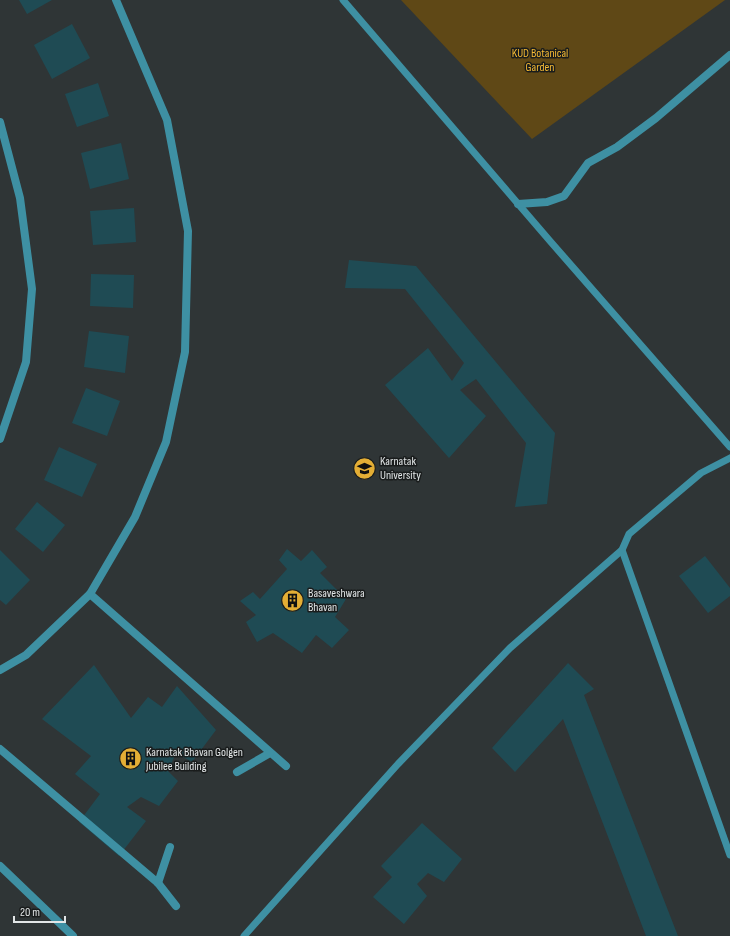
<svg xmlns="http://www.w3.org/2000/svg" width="730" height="936" font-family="'Sofia Sans Condensed',sans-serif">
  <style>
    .garden { fill: #5f4816 }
    .building { fill: #1f4b54 }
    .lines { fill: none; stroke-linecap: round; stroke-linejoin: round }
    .service { stroke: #3e90a3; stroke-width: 7 }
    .minor { stroke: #3e90a3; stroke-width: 8 }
    .tertiary { stroke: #3e90a3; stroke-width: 8 }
    .labels { text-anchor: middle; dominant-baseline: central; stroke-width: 3; stroke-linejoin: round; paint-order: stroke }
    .park-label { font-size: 12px; fill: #f7bb34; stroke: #191c1c }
    .poi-label { font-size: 12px; fill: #e2e6e7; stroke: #191c1c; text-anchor: start }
  </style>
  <rect width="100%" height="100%" fill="#2f3536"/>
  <polygon class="garden" points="401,0 725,0 532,139"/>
  <g class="building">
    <polygon points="19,0 52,0 27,14"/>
    <polygon points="72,24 90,58 52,79 34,45"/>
    <polygon points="98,83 109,116 77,127 65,94"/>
    <polygon points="121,143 129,179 90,189 81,153"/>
    <polygon points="134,208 136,242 93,245 90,211"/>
    <polygon points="349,260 416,266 555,433 547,504 515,507 526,443 476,379 460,390 486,416 449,458 385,385 428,348 452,381 464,363 405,289 345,288"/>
    <polygon points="91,274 134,275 133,308 90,306"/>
    <polygon points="89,331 129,336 125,373 84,367"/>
    <polygon points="86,388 120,401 107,436 72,423"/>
    <polygon points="59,447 97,464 82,497 44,480"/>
    <polygon points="37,502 65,525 43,552 15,529"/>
    <polygon points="287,549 301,561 312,550 327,567 320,573 346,599 335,617 349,630 332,648 316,635 302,653 273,633 257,642 246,622 256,615 240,601 253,592 260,599 287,569 279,560"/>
    <polygon points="0,550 30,580 6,605 0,600"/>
    <polygon points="705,556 730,588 730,596 708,613 679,576"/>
    <polygon points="568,663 594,689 584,695 678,936 646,936 563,719 515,772 492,748"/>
    <polygon points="94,665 131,718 148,697 162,707 177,686 216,730 192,762 176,753 168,771 178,781 159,806 141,797 127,807 146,821 119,856 79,822 100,794 75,774 91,756 42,719"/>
    <polygon points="422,823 462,859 444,882 428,873 417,884 427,896 404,924 373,897 392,877 381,866"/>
  </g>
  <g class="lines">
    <g class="service">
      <polyline points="343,0 550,241 730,447"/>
      <polyline points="622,550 730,855"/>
      <polyline points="244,936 398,764 510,648 622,550 629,534 701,473 730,458"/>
    </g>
    <g class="minor">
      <polyline points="0,122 20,198 32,289 26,362 0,439"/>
      <polyline points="518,204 547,202 564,196 588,163 617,147 656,118 730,55"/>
      <polyline points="90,594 286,766"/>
      <polyline points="0,670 26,655 90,594 135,517 166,442 185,352 188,231 167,120 116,0"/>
      <polyline points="0,749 158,883 176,906"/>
      <polyline points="237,772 270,753"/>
      <polyline points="158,883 170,847"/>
    </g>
    <polyline class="tertiary" points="0,866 73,936"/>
  </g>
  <defs>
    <symbol id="university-disc" viewBox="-11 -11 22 22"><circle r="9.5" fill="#e4ae35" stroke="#191c1c"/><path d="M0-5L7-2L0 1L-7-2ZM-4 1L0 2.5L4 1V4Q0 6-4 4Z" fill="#111"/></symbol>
    <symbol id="building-disc" viewBox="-11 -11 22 22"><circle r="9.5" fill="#e4ae35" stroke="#191c1c"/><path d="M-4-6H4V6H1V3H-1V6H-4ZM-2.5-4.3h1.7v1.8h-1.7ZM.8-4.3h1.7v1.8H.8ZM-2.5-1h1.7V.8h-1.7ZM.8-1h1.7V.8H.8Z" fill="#111"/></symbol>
  </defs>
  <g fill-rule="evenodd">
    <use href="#university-disc" x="352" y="456" width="25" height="25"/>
    <use href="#building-disc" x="280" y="588" width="25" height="25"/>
    <use href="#building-disc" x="118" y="746" width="25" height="25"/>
  </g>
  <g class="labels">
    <g class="park-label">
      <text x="540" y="53">KUD Botanical<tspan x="540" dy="14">Garden</tspan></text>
    </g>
    <g class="poi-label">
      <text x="380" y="461">Karnatak<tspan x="380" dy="14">University</tspan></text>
      <text x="308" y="593">Basaveshwara<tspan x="308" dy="14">Bhavan</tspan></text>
      <text x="146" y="752">Karnatak Bhavan Golgen<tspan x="146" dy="14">Jubilee Building</tspan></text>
    </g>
  </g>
  <path d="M14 916v6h51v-6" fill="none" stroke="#e2e6e7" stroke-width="2"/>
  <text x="20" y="916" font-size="12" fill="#e2e6e7" stroke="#191c1c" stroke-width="3" paint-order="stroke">20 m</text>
</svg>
